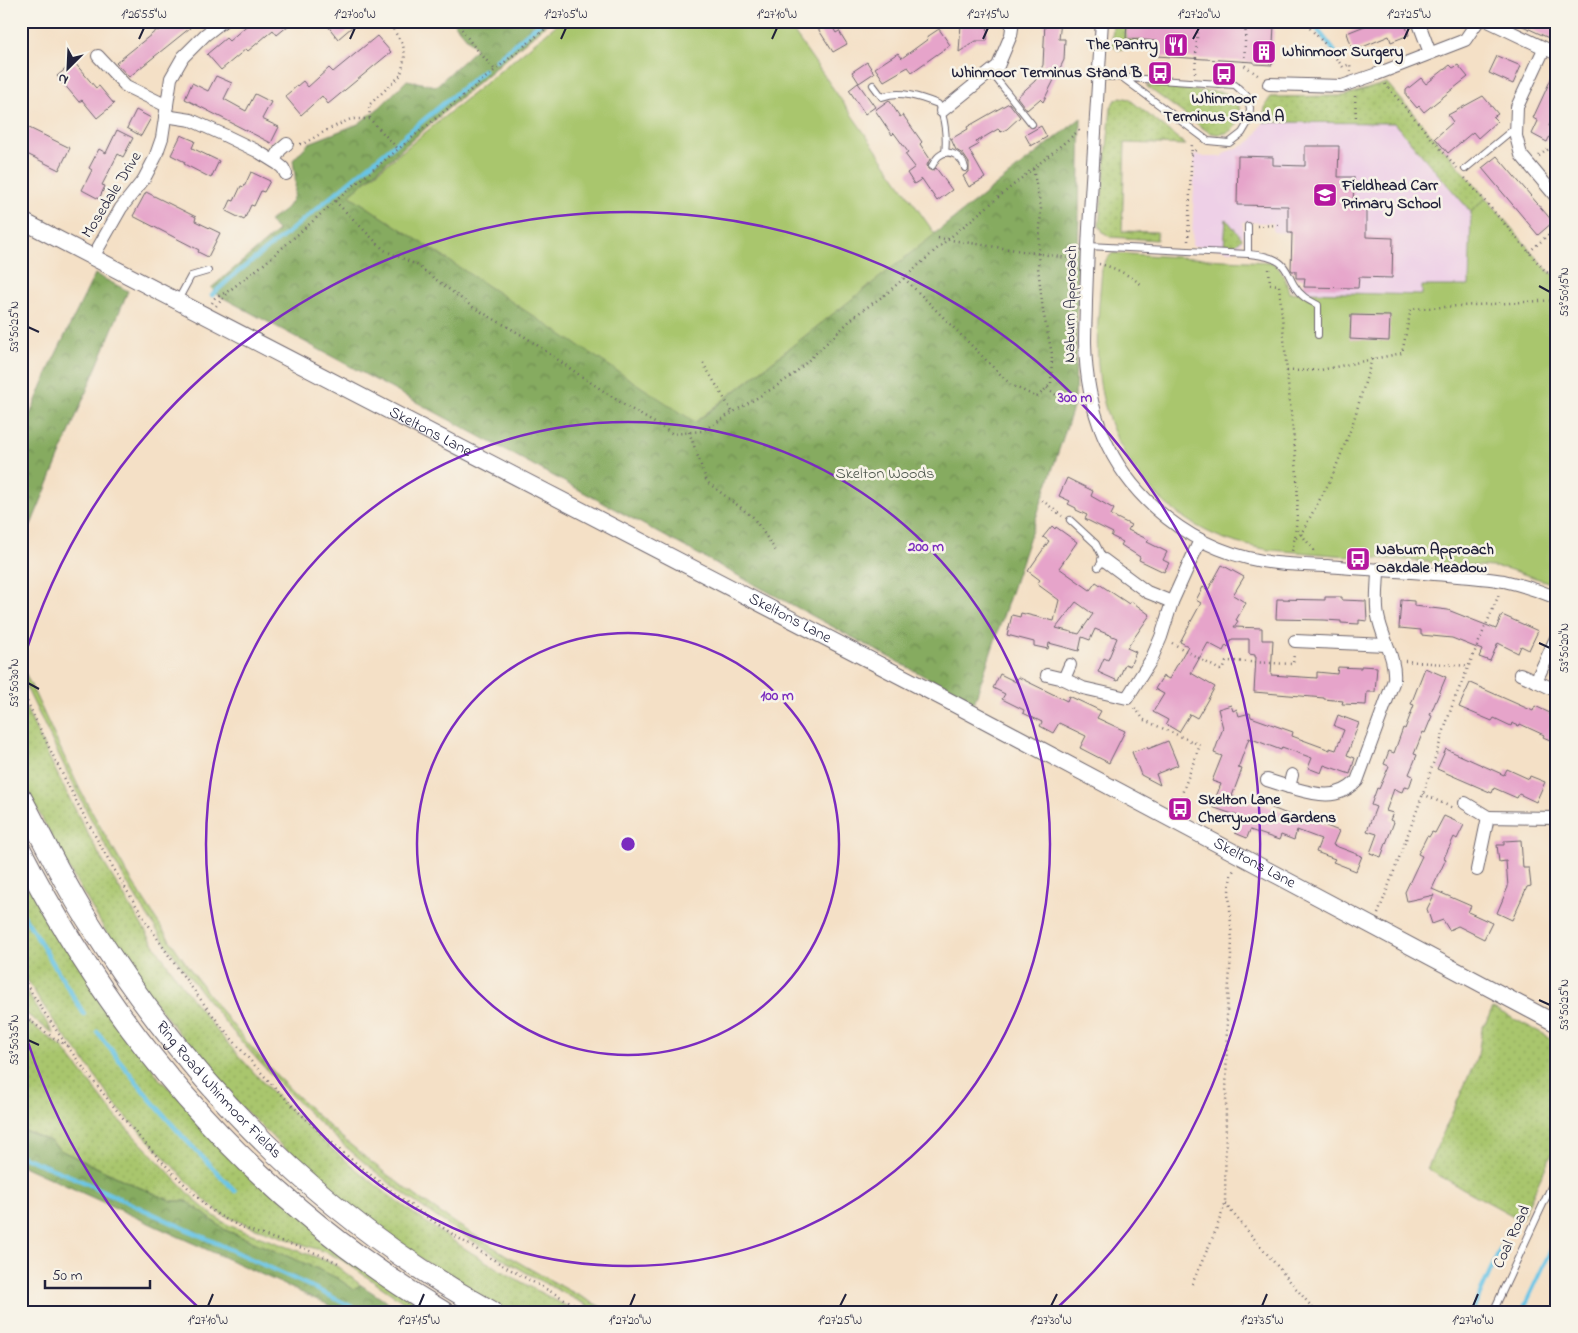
<svg xmlns="http://www.w3.org/2000/svg" width="1578" height="1333" font-family="'Indie Flower',sans-serif">
  <style>
    .built { fill: #eed0e7 }
    .grass { fill: url(#grass-dots); stroke: #667454 }
    .forest { fill: url(#forest-crowns); stroke: #54664e }
    .green { fill: #a9c66d; stroke: #667454 }
    .lines { fill: none; stroke-linecap: round; stroke-linejoin: round }
    .stream { stroke: #68c4e6; stroke-width: 4.5 }
    .building { fill: #e6a4ca; fill-rule: evenodd }
    .service-casing { stroke: #6c646c; stroke-width: 8 }
    .minor-casing { stroke: #6c646c; stroke-width: 14 }
    .tertiary-casing { stroke: #6c646c; stroke-width: 18 }
    .trunk-casing { stroke: #6c646c; stroke-width: 23 }
    .path { stroke: #6c646c; stroke-width: 2.5; stroke-dasharray: 1 4; stroke-linecap: butt }
    .service { stroke: #fff; stroke-width: 6 }
    .minor { stroke: #fff; stroke-width: 12 }
    .tertiary { stroke: #fff; stroke-width: 16 }
    .trunk { stroke: #fff; stroke-width: 21 }
    .ticks { fill: none; stroke: #22223b; stroke-width: 2 }
    .ring { fill: none; stroke: #7b2cbf; stroke-width: 2.5 }
    .labels { text-anchor: middle; dominant-baseline: central; stroke-width: 5; stroke-linejoin: round; paint-order: stroke }
    .poi-label { font-size: 16px; font-weight: bold; fill: #22223b; stroke: #f7f3e8; text-anchor: start }
    .street-label { font-size: 16px; fill: #22223b; stroke: #f7f3e8 }
    .park-label { font-size: 16px; fill: #4a534a; stroke: #f7f3e8 }
    .centre { fill: #7b2cbf; stroke: #f7f3e8; stroke-width: 2.5 }
    .ring-label { font-size: 15px; text-anchor: middle; font-weight: bold; fill: #7b2cbf; stroke: #f7f3e8; stroke-width: 5; stroke-linejoin: round; paint-order: stroke }
    .neatline { fill: none; stroke: #22223b; stroke-width: 2 }
    .ticks-label { font-size: 12px; text-anchor: middle; fill: #22223b }
  </style>
  <defs>
    <pattern id="grass-dots" width="8" height="8" patternUnits="userSpaceOnUse" patternTransform="scale(1.25)"><rect width="8" height="8" fill="#a9c66d"/><path d="M2 2h.1M6 6h.1" fill="none" stroke="#91aa5f" stroke-width="1.8" stroke-linecap="round"/></pattern>
    <pattern id="forest-crowns" width="20" height="18" patternUnits="userSpaceOnUse" patternTransform="scale(1.25)"><rect width="20" height="18" fill="#86ab60"/><path d="M2 6a3 3 0 1 1 6 0M12 15a3 3 0 1 1 6 0" fill="none" stroke="#6d8b50"/></pattern>
  </defs>
  <rect width="100%" height="100%" fill="#f7f3e8"/>
  <filter id="ink" filterUnits="userSpaceOnUse"><feTurbulence type="fractalNoise" baseFrequency=".02" numOctaves="2"/><feDisplacementMap in="SourceGraphic" scale="10" xChannelSelector="R" yChannelSelector="G"/><feConvolveMatrix kernelMatrix="1 2 1 2 8 2 1 2 1" color-interpolation-filters="sRGB"/></filter>
  <filter id="wash" filterUnits="userSpaceOnUse"><feTurbulence type="fractalNoise" baseFrequency=".0096" numOctaves="4" result="noise"/><feDisplacementMap in="SourceGraphic" scale="20" xChannelSelector="R" yChannelSelector="G"/><feGaussianBlur stdDeviation="1.12" result="paint"/><feColorMatrix in="noise" values="0 0 0 0 0 0 0 0 0 0 0 0 0 0 0 0 0 1.4 0 .05"/><feComposite in="paint" operator="in"/></filter>
  <g filter="url(#wash)">
    <rect width="100%" height="100%" fill="#f4e0c6"/>
    <polygon class="built" points="1264,122 1394,123 1471,212 1469,287 1423,286 1422,295 1303,292 1304,271 1292,270 1292,233 1273,232 1273,223 1243,222 1242,243 1236,249 1232,251 1228,251 1218,248 1192,246 1195,154 1204,157 1222,157 1226,152 1245,145 1253,139"/>
    <g class="grass">
      <polygon points="1113,21 1127,21 1126,39 1152,41 1151,50 1126,48 1118,50 1112,45"/>
      <path d="M1387 83 1486 198 1471 212 1394 123 1264 122C1264 112 1264 105 1271 97L1343 96Z"/>
      <path d="M1146 86C1164 87 1182 89 1200 91 1209 91 1220 91 1227 94 1254 107 1235 145 1207 131Z"/>
      <polygon points="1121,97 1129,99 1186,145 1125,143 1122,231 1157,232 1157,240 1110,237 1103,232 1099,225 1111,108 1114,101"/>
      <path d="M1226 219 1242 238C1237 245 1232 247 1224 247Z"/>
      <path d="M21 664C35 694 49 724 63 754 71 770 78 787 87 803 144 906 209 1008 293 1092 385 1184 495 1254 611 1312H600C535 1279 470 1242 412 1200 289 1110 188 991 113 859 80 802 53 742 24 683L21 676Z"/>
      <path d="M21 698C44 747 67 796 93 843 101 859 111 875 121 891 150 940 181 987 217 1031 227 1043 238 1055 248 1066 309 1134 379 1192 455 1242 494 1268 536 1290 577 1312H508L431 1266 326 1189 221 1087 125 964 69 869 21 779Z"/>
      <polygon points="21,867 160,1080 427,1312 418,1312 342,1260 328,1253 250,1226 221,1214 204,1199 116,1106 82,1057 62,1033 41,1002 21,970"/>
      <polygon points="21,983 54,1034 21,1010"/>
      <polygon points="1493,1008 1557,1041 1557,1143 1521,1220 1427,1169 1478,1055 1482,1029"/>
      <path d="M21 1017 63 1048 117 1118 198 1203C211 1214 222 1223 238 1229L327 1261 338 1267 361 1285 353 1289 337 1278 313 1267 225 1230 187 1201H172L136 1186 60 1150 50 1141 21 1129Z"/>
    </g>
    <g class="forest">
      <path d="M452 21H550C482 78 416 137 349 195L696 422 1081 118 1075 402 974 703 218 295 211 288 278 231 269 221C275 216 284 212 288 206 299 193 295 175 293 160L309 143 358 124 380 107 407 80 436 86 476 49Z"/>
      <polygon points="95,274 128,291 21,549 21,436 53,360"/>
      <polygon points="21,1129 50,1141 60,1150 136,1186 172,1201 187,1201 225,1230 313,1267 337,1278 353,1289 361,1285 402,1312 344,1312 21,1165"/>
    </g>
    <g class="green">
      <polygon points="561,21 786,21 935,234 695,422 349,195"/>
      <path d="M1486 198 1549 272 1557 275V585L1505 568 1270 550C1254 547 1238 544 1222 538 1155 512 1107 447 1099 376 1095 340 1099 304 1102 269 1104 262 1107 258 1113 253L1224 260 1271 262C1283 269 1286 280 1289 293L1303 292 1422 295V286H1469L1471 212Z"/>
    </g>
    <g class="lines">
      <g class="stream">
        <polyline points="1311,21 1335,52"/>
        <polyline points="496,60 542,21"/>
        <polyline points="212,295 234,275 290,231 484,70"/>
        <polyline points="21,911 84,1014"/>
        <polyline points="97,1032 150,1099 184,1138 235,1191"/>
        <polyline points="21,1156 75,1178 314,1288 362,1312"/>
        <polyline points="1472,1312 1501,1247"/>
        <polyline points="1522,1312 1557,1237"/>
      </g>
    </g>
    <g id="blocks">
      <g class="building">
        <polygon points="169,21 185,21 190,28 129,77 116,63 157,30 158,31"/>
        <polygon points="252,21 294,21 277,35 273,30 248,51 246,49 221,70 207,54 226,38 229,41"/>
        <polygon points="324,21 359,21 338,39"/>
        <polygon points="813,21 829,21 836,33 839,31 847,44 833,52"/>
        <polygon points="968,21 988,21 987,41 976,41 959,52 961,24 968,25"/>
        <polygon points="1045,21 1061,21 1059,39 1065,39 1064,60 1043,102 1040,99 1027,110 1017,97 1035,81 1043,65"/>
        <polygon points="1127,21 1166,21 1253,27 1253,23 1274,24 1272,65 1254,64 1254,62 1156,56 1156,41 1126,39"/>
        <polygon points="1377,21 1404,21 1409,35 1391,42 1389,36 1353,51 1347,33"/>
        <polygon points="1512,21 1538,21 1557,30 1557,32 1553,40"/>
        <polygon points="939,29 950,45 912,72 908,67 884,81 875,68 898,53 902,58 928,39 927,37"/>
        <polygon points="377,36 391,52 328,104 322,96 301,115 285,96 303,81 308,87 329,68 333,72"/>
        <polygon points="1497,56 1521,66 1513,84 1489,73"/>
        <polygon points="74,62 96,88 99,86 114,104 97,118 82,100 79,102 57,76"/>
        <polygon points="867,62 874,73 859,83 852,72"/>
        <polygon points="1450,65 1453,68 1458,65 1468,77 1424,112 1419,106 1417,108 1406,95 1406,90 1421,78 1426,84"/>
        <polygon points="1557,66 1557,109 1549,126 1554,128 1547,142 1532,134 1538,121 1533,118"/>
        <polygon points="216,76 232,83 224,99 246,111 255,94 271,102 262,119 279,127 271,143 185,99 192,83 208,91"/>
        <polygon points="858,83 875,107 865,114 849,90"/>
        <polygon points="1483,96 1498,114 1493,117 1497,121 1478,138 1473,132 1448,153 1435,138 1453,122 1448,115"/>
        <polygon points="889,100 900,117 903,115 922,142 920,144 930,159 927,165 928,169 932,171 936,168 952,190 937,201 922,179 914,184 907,173 915,167 905,154 908,152 894,133 892,135 875,110"/>
        <polygon points="1009,103 1020,117 1007,129 1001,132 998,129 976,142 978,145 969,150 985,178 969,187 963,176 969,172 969,163 963,154 956,150 951,139 968,129 967,127"/>
        <polygon points="136,110 151,118 141,136 127,128"/>
        <polygon points="21,124 70,148 59,170 21,151"/>
        <polygon points="1041,126 1047,137 1031,146 1025,135"/>
        <polygon points="117,130 133,138 123,157 118,154 102,185 105,186 99,199 82,190 92,170 89,168 99,149 106,153"/>
        <polygon points="181,135 195,141 192,148 219,161 211,178 184,164 185,162 171,155"/>
        <polygon points="1305,146 1339,146 1338,177 1354,177 1353,207 1366,207 1366,237 1393,238 1392,278 1359,277 1358,288 1304,287 1305,278 1296,278 1296,271 1292,271 1291,269 1292,233 1288,233 1288,206 1237,205 1238,156 1273,157 1273,165 1305,166"/>
        <polygon points="1497,156 1553,222 1538,235 1482,168"/>
        <polygon points="251,172 270,181 264,192 261,191 254,206 251,205 244,220 226,211 231,200 234,201 241,186 244,187"/>
        <polygon points="146,192 196,217 195,221 220,233 208,257 198,252 199,250 133,216"/>
        <polygon points="1351,315 1390,316 1389,341 1350,339"/>
        <polygon points="1067,478 1093,491 1091,496 1114,509 1111,515 1131,525 1128,530 1149,540 1147,542 1167,552 1163,560 1169,563 1164,572 1139,560 1140,557 1121,545 1123,542 1111,536 1113,533 1085,519 1087,515 1076,510 1076,508 1068,504 1070,501 1059,496"/>
        <path d="M1052 526 1055 529 1056 527 1077 542 1059 568 1090 590 1096 582 1129 604 1131 601 1150 615 1127 648 1136 652 1130 666 1125 664 1118 681 1098 672 1104 658 1108 660 1117 638 1095 629 1090 640 1082 637 1079 651 1049 643 1048 649 1034 646V642L1007 635 1012 615 1020 617 1021 613 1054 621 1059 600 1037 584 1040 580 1028 571 1049 541 1043 537ZM1076 602 1093 614 1079 634 1056 628Z"/>
        <polygon points="1222,565 1244,577 1233,595 1246,603 1236,620 1238,621 1234,627 1262,628 1262,640 1273,640 1271,675 1317,678 1317,672 1337,674 1338,667 1361,668 1361,666 1377,667 1375,692 1367,692 1366,705 1342,704 1343,701 1324,699 1324,698 1254,692 1256,657 1255,657 1255,655 1249,654 1249,639 1232,639 1228,647 1226,645 1223,651 1208,643 1191,673 1215,687 1197,718 1190,714 1179,732 1166,724 1168,720 1153,712 1164,694 1155,689 1163,676 1169,679 1188,646 1180,642 1201,603 1196,600 1203,587 1208,590"/>
        <polygon points="1325,597 1342,597 1342,600 1366,601 1367,621 1359,620 1359,624 1341,623 1341,621 1324,620 1276,619 1277,599 1325,600"/>
        <polygon points="1401,600 1414,601 1414,606 1448,610 1496,629 1502,615 1538,631 1529,650 1521,646 1518,653 1498,643 1490,661 1479,657 1482,650 1452,638 1421,635 1421,630 1399,628"/>
        <polygon points="1425,668 1446,677 1430,715 1432,716 1425,733 1423,732 1414,754 1417,755 1409,774 1413,776 1409,788 1404,787 1402,792 1394,789 1386,811 1393,813 1390,820 1394,822 1381,857 1370,853 1377,834 1367,831 1376,807 1371,805 1377,788 1379,789 1389,766 1384,764 1389,751 1394,753 1403,728 1405,729 1414,705 1411,704"/>
        <polygon points="1000,674 1016,682 1018,677 1067,701 1069,696 1101,711 1097,718 1125,731 1109,763 1080,748 1086,736 1059,723 1053,733 1040,726 1042,722 1023,713 1024,710 1002,699 1005,694 993,688"/>
        <polygon points="1470,683 1533,711 1535,706 1550,713 1549,715 1557,719 1557,743 1543,737 1544,735 1520,724 1519,726 1512,723 1511,726 1494,718 1492,721 1459,707"/>
        <polygon points="1231,705 1233,711 1237,709 1239,716 1250,713 1251,717 1293,732 1292,736 1330,750 1330,748 1336,750 1344,730 1334,726 1338,715 1359,723 1347,755 1355,758 1350,774 1324,765 1321,773 1308,768 1312,758 1282,747 1281,750 1249,738 1238,768 1242,769 1232,796 1260,807 1262,804 1305,821 1308,813 1323,819 1321,824 1339,831 1333,845 1362,856 1356,871 1333,862 1335,859 1316,852 1321,839 1297,830 1294,840 1281,835 1279,840 1250,830 1247,838 1235,833 1241,817 1212,807 1221,784 1212,781 1222,756 1214,753 1223,728 1218,709"/>
        <polygon points="1168,741 1178,765 1156,774 1160,785 1141,775 1132,752 1147,747 1148,749"/>
        <polygon points="1446,749 1504,775 1507,769 1529,779 1530,776 1545,782 1536,802 1519,794 1517,798 1494,788 1492,793 1437,769"/>
        <polygon points="1444,816 1464,825 1457,839 1454,837 1444,858 1446,859 1432,889 1471,906 1468,912 1492,923 1484,939 1458,926 1449,930 1443,920 1432,924 1427,909 1434,895 1407,901 1405,892 1422,856 1418,854 1427,836 1429,837 1432,832 1435,833"/>
        <polygon points="1521,840 1523,868 1529,868 1531,886 1527,887 1512,920 1497,913 1508,887 1506,861 1499,862 1497,845 1504,845 1504,841"/>
      </g>
    </g>
  </g>
  <g filter="url(#ink)">
    <use href="#blocks" fill-opacity="0" stroke="#6c646c" stroke-width="1"/>
    <g class="lines">
      <defs>
        <g id="service">
          <polyline points="991,72 1032,124"/>
          <polyline points="1098,76 1235,85 1247,96 1250,108 1249,121 1242,133 1229,143 1208,141 1123,78"/>
          <path d="M873 85 882 97C900 90 920 97 938 104 945 117 947 138 945 153"/>
          <path d="M932 166C934 163 936 158 939 156 950 147 963 158 965 168"/>
          <polyline points="1465,169 1516,127"/>
          <polyline points="1088,246 1248,254 1248,226"/>
          <path d="M1248 254C1258 255 1270 256 1279 262 1287 267 1289 277 1294 285 1300 296 1308 300 1318 305V335"/>
          <polyline points="178,300 191,276 208,271"/>
          <polyline points="1070,520 1096,544 1104,560 1098,567"/>
          <polyline points="1493,1312 1557,1174"/>
        </g>
        <g id="minor">
          <path d="M1102 21C1098 85 1094 148 1090 212 1088 241 1087 271 1086 300 1086 314 1085 328 1085 342 1086 407 1106 464 1155 508 1186 536 1222 554 1262 561 1284 565 1306 565 1327 566 1363 569 1399 571 1434 574 1457 576 1481 577 1504 581 1522 585 1540 591 1557 598"/>
          <polyline points="1418,21 1430,53"/>
          <polyline points="1488,21 1557,54"/>
          <polyline points="1544,49 1517,107 1516,136 1521,155 1557,198"/>
          <polyline points="98,56 126,86 167,106"/>
          <polyline points="1269,84 1342,86 1377,74 1465,40 1478,21"/>
          <polyline points="942,111 998,66 1011,35 1013,21"/>
          <polyline points="165,116 191,120 224,135 257,151 278,164 283,168 286,174"/>
          <polyline points="274,161 280,150 287,144"/>
          <polyline points="93,257 121,208 144,179 155,158 162,138 171,78 183,57 205,35 223,21"/>
          <polyline points="1104,560 1147,592 1172,602"/>
          <polyline points="1557,636 1536,681 1557,691"/>
          <polyline points="1295,641 1386,645"/>
          <polyline points="1520,674 1536,681"/>
          <polyline points="1047,675 1064,679 1070,665"/>
          <polyline points="1064,679 1083,688 1127,698 1151,660 1161,637 1172,602 1200,540"/>
          <polyline points="1267,780 1289,787 1292,775"/>
          <path d="M1289 787C1314 794 1336 802 1357 781L1394 680C1396 658 1382 638 1378 616 1375 602 1378 584 1378 569"/>
          <polyline points="1465,803 1488,817"/>
          <polyline points="1477,870 1488,817 1557,818"/>
        </g>
        <g id="tertiary">
          <path id="s1" d="M21 220 945 699 1557 1024"/>
        </g>
        <g id="trunk">
          <path id="s2" d="M21 798C44 841 65 886 92 927 193 1087 325 1220 492 1312"/>
          <path d="M21 851C119 1043 257 1201 443 1312"/>
        </g>
      </defs>
      <use href="#service" class="service-casing"/>
      <use href="#minor" class="minor-casing"/>
      <use href="#tertiary" class="tertiary-casing"/>
      <use href="#trunk" class="trunk-casing"/>
      <g class="path">
        <polyline points="388,21 403,45 405,55 401,75 369,105 370,119 398,149"/>
        <polyline points="456,21 472,44 495,70"/>
        <polyline points="1246,21 1244,65 1259,76"/>
        <polyline points="1303,21 1324,43 1343,67 1350,64 1351,71"/>
        <polyline points="1195,73 1198,21"/>
        <polyline points="1385,84 1457,168"/>
        <polyline points="1355,96 1356,119"/>
        <polyline points="300,144 303,144 329,129 351,119 370,119"/>
        <polyline points="1191,154 1198,148"/>
        <polyline points="1539,156 1553,146 1557,138"/>
        <polyline points="1465,178 1546,272 1557,276"/>
        <polyline points="335,201 384,250 415,264 471,306 527,338 578,374 626,406 673,434 702,431 775,387 793,375 856,315 886,294 947,240 1082,128"/>
        <polyline points="1257,226 1280,225"/>
        <polyline points="938,238 1074,259"/>
        <polyline points="1188,241 1192,142"/>
        <polyline points="1529,252 1557,227"/>
        <path d="M1099 264C1115 267 1130 276 1142 285"/>
        <path d="M1269 269 1270 284 1279 285C1283 324 1286 364 1290 403 1295 454 1303 501 1292 551"/>
        <polyline points="904,278 1011,385 1037,397 1051,384 1052,354 1043,311 1038,267 1041,208 1033,169"/>
        <polyline points="212,303 215,298 230,290 264,264 347,191 555,21"/>
        <polyline points="216,306 228,293"/>
        <polyline points="703,363 733,413"/>
        <polyline points="1287,371 1321,370 1402,353 1411,309 1557,300"/>
        <polyline points="1047,388 1060,398"/>
        <polyline points="689,432 707,482 753,517 776,551"/>
        <polyline points="1042,500 1062,516"/>
        <polyline points="1298,530 1316,553"/>
        <polyline points="1296,538 1301,534 1332,477 1352,426 1372,359"/>
        <polyline points="1172,643 1220,670 1224,668 1226,662 1228,661 1293,664 1294,653"/>
        <polyline points="1405,661 1468,666"/>
        <path d="M21 688C101 863 202 1035 352 1160 389 1190 428 1219 468 1244 507 1269 548 1290 589 1312"/>
        <polyline points="1135,708 1144,720 1200,745 1180,799 1175,806"/>
        <polyline points="1423,794 1453,808"/>
        <polyline points="1378,914 1423,794 1453,703 1500,592"/>
        <path d="M21 975C56 1034 98 1090 143 1141 163 1164 186 1185 207 1207 234 1228 267 1236 299 1247 312 1252 325 1256 338 1263"/>
        <polyline points="21,1014 51,1036 67,1046"/>
        <polyline points="1225,1204 1316,1312"/>
        <polyline points="1192,1284 1216,1230 1225,1204 1227,1011 1232,942 1229,891 1231,875 1235,868"/>
      </g>
      <use href="#service" class="service"/>
      <use href="#minor" class="minor"/>
      <use href="#tertiary" class="tertiary"/>
      <use href="#trunk" class="trunk"/>
    </g>
  </g>
  <path class="ticks" d="M139 39 144 28M350 39 355 28M561 39 566 28M772 39 777 28M983 39 988 28M1193 39 1199 28M1404 39 1409 28M1539 286 1550 292M28 327 39 332M1539 643 1550 648M28 683 39 689M1539 1000 1550 1005M28 1040 39 1045M208 1306 213 1294M419 1306 424 1294M630 1306 635 1294M840 1306 846 1294M1051 1306 1057 1294M1262 1306 1267 1294M1473 1306 1478 1294"/>
  <g class="ring">
    <circle cx="628" cy="844" r="211"/>
    <circle cx="628" cy="844" r="422"/>
    <path d="M201 1310A632 632 0 0 1 22 1023M22 665A632 632 0 1 1 1055 1310"/>
  </g>
  <defs>
    <symbol id="restaurant-square" viewBox="-11 -11 22 22"><rect x="-9" y="-9" width="18" height="18" rx="4" fill="#b5179e" stroke="#f7f3e8"/><path d="M-5-6h1v4h1v-4h1v4h1v-4h1v5L-1.5 .5V6h-2V.5L-5-1ZM5-6V6H3V1.5H1.5Q1.5-4 5-6Z" fill="#fff"/></symbol>
    <symbol id="building-square" viewBox="-11 -11 22 22"><rect x="-9" y="-9" width="18" height="18" rx="4" fill="#b5179e" stroke="#f7f3e8"/><path d="M-4-6H4V6H1V3H-1V6H-4ZM-2.5-4.3h1.7v1.8h-1.7ZM.8-4.3h1.7v1.8H.8ZM-2.5-1h1.7V.8h-1.7ZM.8-1h1.7V.8H.8Z" fill="#fff"/></symbol>
    <symbol id="bus-square" viewBox="-11 -11 22 22"><rect x="-9" y="-9" width="18" height="18" rx="4" fill="#b5179e" stroke="#f7f3e8"/><path d="M-5-6H5V4H4V6H2V4H-2V6H-4V4H-5ZM-3.5-4V0h7V-4ZM-3.5 1.2v1.5H-2V1.2ZM2 1.2v1.5H3.5V1.2Z" fill="#fff"/></symbol>
    <symbol id="school-square" viewBox="-11 -11 22 22"><rect x="-9" y="-9" width="18" height="18" rx="4" fill="#b5179e" stroke="#f7f3e8"/><path d="M0-5L7-2L0 1L-7-2ZM-4 1L0 2.5L4 1V4Q0 6-4 4Z" fill="#fff"/></symbol>
  </defs>
  <g fill-rule="evenodd">
    <use href="#restaurant-square" x="1162" y="31" width="28" height="28"/>
    <use href="#building-square" x="1250" y="38" width="28" height="28"/>
    <use href="#bus-square" x="1146" y="59" width="28" height="28"/>
    <use href="#bus-square" x="1210" y="60" width="28" height="28"/>
    <use href="#school-square" x="1311" y="181" width="28" height="28"/>
    <use href="#bus-square" x="1344" y="545" width="28" height="28"/>
    <use href="#bus-square" x="1166" y="795" width="28" height="28"/>
  </g>
  <g class="labels">
    <g class="poi-label">
      <text x="1158" y="45" text-anchor="end">The Pantry</text>
      <text x="1282" y="52">Whinmoor Surgery</text>
      <text x="1142" y="73" text-anchor="end">Whinmoor Terminus Stand B</text>
      <text x="1224" y="99" text-anchor="middle">Whinmoor<tspan x="1224" dy="18">Terminus Stand A</tspan></text>
      <text x="1342" y="186">Fieldhead Carr<tspan x="1342" dy="18">Primary School</tspan></text>
      <text x="1376" y="550">Naburn Approach<tspan x="1376" dy="18">Oakdale Meadow</tspan></text>
      <text x="1198" y="800">Skelton Lane<tspan x="1198" dy="18">Cherrywood Gardens</tspan></text>
    </g>
    <g class="street-label">
      <text transform="translate(112 195) rotate(-58)">Mosedale Drive</text>
      <text transform="translate(1071 304) rotate(-89)">Naburn Approach</text>
      <text stroke="none"><textPath href="#s1" startOffset="461">Skeltons Lane</textPath></text>
      <text stroke="none"><textPath href="#s1" startOffset="866">Skeltons Lane</textPath></text>
      <text stroke="none"><textPath href="#s1" startOffset="1391">Skeltons Lane</textPath></text>
      <text stroke="none"><textPath href="#s2" startOffset="354">Ring Road Whinmoor Fields</textPath></text>
      <text transform="translate(1512 1237) rotate(-65)">Coal Road</text>
    </g>
    <g class="park-label">
      <text x="885" y="474">Skelton Woods</text>
    </g>
  </g>
  <circle cx="628" cy="844" r="8" class="centre"/>
  <g class="ring-label">
    <text x="1075" y="402">300 m</text>
    <text x="926" y="551">200 m</text>
    <text x="777" y="700">100 m</text>
  </g>
  <rect width="1578" height="1333" fill="none" stroke="#f7f3e8" stroke-width="55"/>
  <g transform="translate(68 68) rotate(204)" stroke="#f7f3e8" stroke-width="4" paint-order="stroke">
  <path d="M0-4L9 19L0 12L-9 19Z" fill="#22223b"/>
  <text y="-8" font-size="14" font-weight="bold" text-anchor="middle" fill="#22223b">N</text>
  </g>
  <path d="M45 1280v8h105v-8" fill="none" stroke="#22223b" stroke-width="2.5"/>
  <text x="52" y="1280" font-size="15" fill="#22223b" stroke="#f7f3e8" stroke-width="4" paint-order="stroke">50 m</text>
  <rect x="28" y="28" width="1522" height="1278" class="neatline"/>
  <g class="ticks-label">
    <text x="144" y="18">1°26'55"W</text>
    <text x="355" y="18">1°27'00"W</text>
    <text x="566" y="18">1°27'05"W</text>
    <text x="777" y="18">1°27'10"W</text>
    <text x="988" y="18">1°27'15"W</text>
    <text x="1199" y="18">1°27'20"W</text>
    <text x="1409" y="18">1°27'25"W</text>
    <text transform="translate(1564 292) rotate(-90)" y="4">53°50'15"N</text>
    <text transform="translate(14 327) rotate(-90)" y="4">53°50'25"N</text>
    <text transform="translate(1564 648) rotate(-90)" y="4">53°50'20"N</text>
    <text transform="translate(14 683) rotate(-90)" y="4">53°50'30"N</text>
    <text transform="translate(1564 1005) rotate(-90)" y="4">53°50'25"N</text>
    <text transform="translate(14 1040) rotate(-90)" y="4">53°50'35"N</text>
    <text x="208" y="1324">1°27'10"W</text>
    <text x="419" y="1324">1°27'15"W</text>
    <text x="630" y="1324">1°27'20"W</text>
    <text x="840" y="1324">1°27'25"W</text>
    <text x="1051" y="1324">1°27'30"W</text>
    <text x="1262" y="1324">1°27'35"W</text>
    <text x="1473" y="1324">1°27'40"W</text>
  </g>
</svg>
